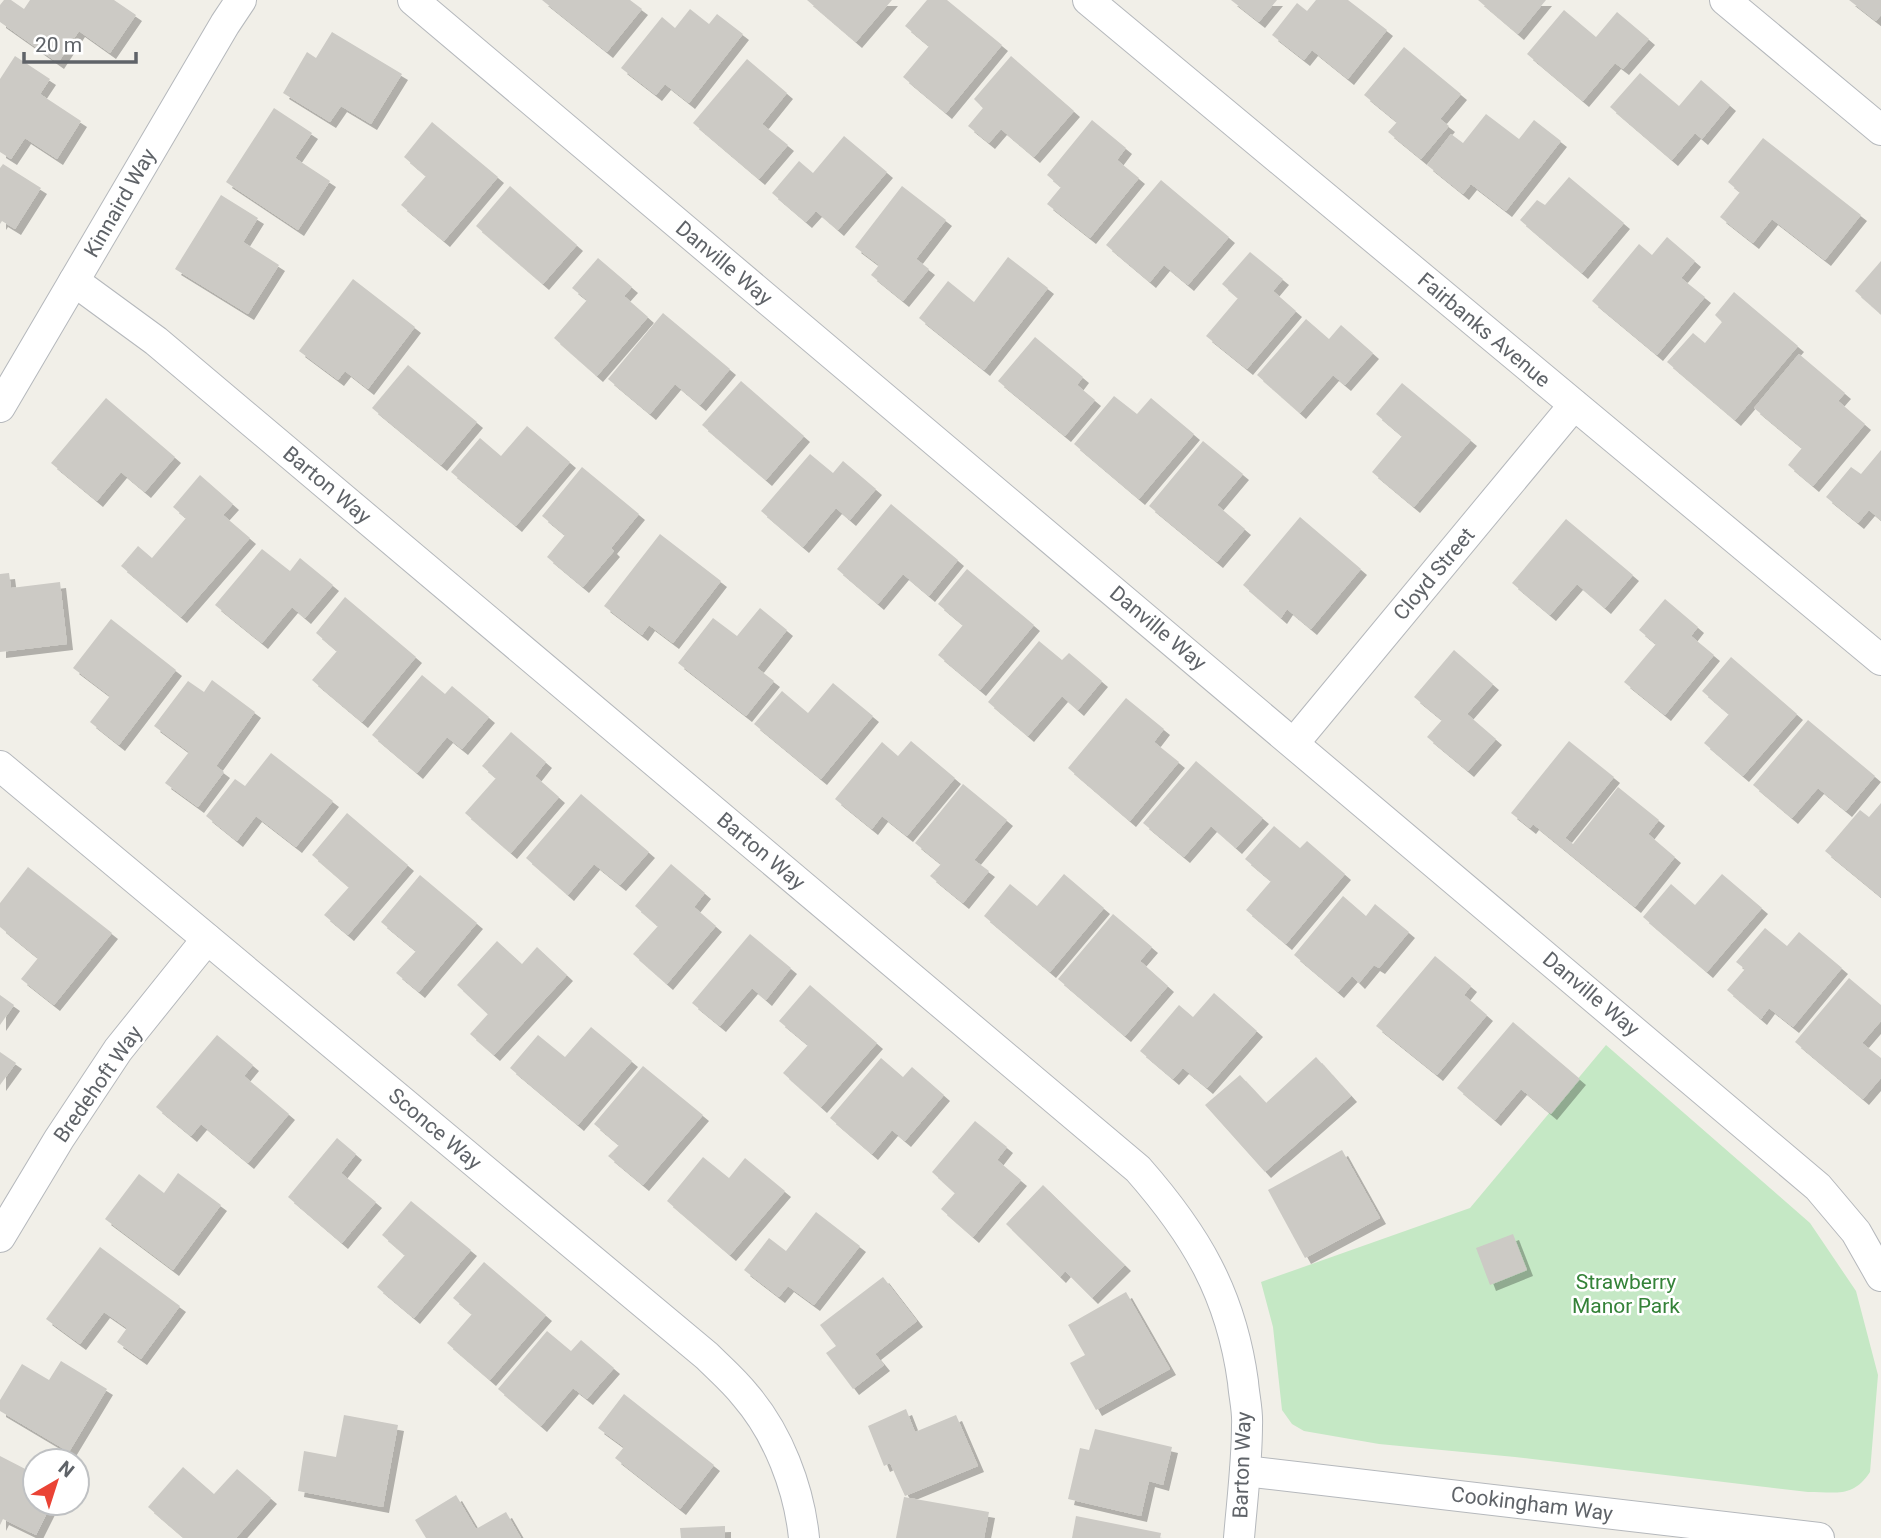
<svg xmlns="http://www.w3.org/2000/svg" width="1881" height="1538" font-family="Roboto,sans-serif">
  <style>
    .green { fill: #c5e8c5 }
    .building { fill: #cccac5; filter: url(#shadow) }
    .lines { fill: none; stroke-linecap: round; stroke-linejoin: round }
    .minor-casing { stroke: #b5b8bc; stroke-width: 32 }
    .minor { stroke: #fff; stroke-width: 30 }
    .labels { text-anchor: middle; dominant-baseline: central; stroke-width: 5; stroke-linejoin: round; paint-order: stroke }
    .street-label { font-size: 21px; fill: #5f6368; stroke: #fff }
    .park-label { font-size: 21px; fill: #348238; stroke: #fff }
  </style>
  <defs>
    <filter id="shadow"><feDropShadow dx="6" dy="6" stdDeviation="0" flood-color="#0004"/></filter>
  </defs>
  <rect width="100%" height="100%" fill="#f1efe8"/>
  <path class="green" d="M1606 1045 1810 1223 1856 1291 1878 1375 1870 1472C1853 1498 1836 1492 1808 1492L1515 1457 1379 1444 1304 1431 1292 1424 1282 1410 1273 1327 1261 1282 1470 1208Z"/>
  <g class="building">
    <polygon points="4,0 11,0 24,9 30,0 114,0 136,15 110,53 79,31 58,63 0,22 0,5"/>
    <polygon points="542,0 630,0 642,9 607,52"/>
    <polygon points="807,0 892,0 856,42"/>
    <polygon points="927,0 947,0 1002,45 946,113 903,77 929,46 905,26"/>
    <polygon points="1231,0 1277,0 1259,22"/>
    <polygon points="1316,0 1348,0 1387,30 1348,79 1312,50 1304,60 1272,35 1297,3 1307,11"/>
    <polygon points="1478,0 1546,0 1518,34"/>
    <polygon points="1849,0 1881,0 1881,15 1876,21"/>
    <polygon points="690,9 709,24 717,14 743,34 689,103 665,84 656,95 621,68 662,17 675,28"/>
    <polygon points="1564,10 1596,37 1617,12 1649,39 1623,69 1615,63 1583,101 1527,54"/>
    <polygon points="332,32 402,74 371,124 341,106 330,122 283,93 307,52 316,58"/>
    <polygon points="1404,47 1461,94 1440,119 1449,126 1421,159 1388,132 1397,122 1364,95"/>
    <polygon points="15,56 50,79 40,94 81,121 57,159 25,138 11,159 0,152 0,79"/>
    <polygon points="1011,56 1074,111 1034,157 1001,129 989,143 968,126 983,108 974,99"/>
    <polygon points="747,59 787,93 762,124 788,145 759,179 693,123"/>
    <polygon points="1640,73 1679,106 1701,80 1730,105 1702,139 1695,133 1672,160 1610,107"/>
    <polygon points="274,108 312,133 295,158 330,181 298,230 226,182"/>
    <polygon points="1486,114 1519,139 1534,120 1561,141 1506,211 1471,184 1463,194 1427,165 1451,134 1463,143"/>
    <polygon points="1092,120 1126,148 1117,160 1139,178 1090,238 1047,204 1061,187 1047,175"/>
    <polygon points="432,122 498,177 444,241 401,205 426,176 404,157"/>
    <polygon points="844,136 887,172 838,230 816,211 806,222 772,193 799,161 813,173"/>
    <polygon points="1763,138 1861,215 1825,260 1772,219 1753,243 1720,217 1740,192 1728,182"/>
    <polygon points="3,164 41,188 15,229 2,221 0,224 0,168"/>
    <polygon points="1569,177 1624,223 1582,273 1520,220 1537,200 1545,205"/>
    <polygon points="1161,180 1229,237 1188,285 1164,265 1150,282 1106,245"/>
    <polygon points="510,186 577,245 543,284 476,226"/>
    <polygon points="902,186 946,220 916,259 929,269 903,301 871,275 879,265 855,247"/>
    <polygon points="221,195 258,218 243,242 279,265 248,314 175,269"/>
    <polygon points="1667,237 1695,261 1681,278 1705,297 1657,355 1592,301 1639,244 1652,255"/>
    <polygon points="1250,252 1283,279 1273,291 1296,311 1247,369 1206,336 1238,298 1222,284"/>
    <polygon points="1008,257 1048,288 984,370 919,318 948,281 974,302"/>
    <polygon points="598,258 632,287 624,296 648,317 597,376 554,338 587,300 572,288"/>
    <polygon points="1881,261 1881,314 1855,291"/>
    <polygon points="353,279 415,327 368,389 345,371 338,380 299,351"/>
    <polygon points="1734,292 1798,346 1735,420 1667,362 1693,333 1705,343 1722,322 1715,315"/>
    <polygon points="663,313 730,369 700,405 675,384 650,414 608,379"/>
    <polygon points="1306,319 1329,339 1341,325 1373,353 1345,385 1333,375 1300,413 1257,375"/>
    <polygon points="1035,337 1083,377 1077,385 1095,400 1065,436 998,381"/>
    <polygon points="1799,354 1845,393 1838,401 1865,424 1813,486 1788,465 1802,448 1754,408"/>
    <polygon points="408,365 477,422 441,465 372,408"/>
    <polygon points="741,381 804,436 766,480 702,425"/>
    <polygon points="1402,383 1471,440 1414,507 1372,472 1402,436 1376,414"/>
    <polygon points="1114,396 1137,414 1151,398 1194,434 1139,499 1074,444"/>
    <polygon points="106,398 175,457 145,492 121,472 97,501 51,463"/>
    <polygon points="527,426 570,462 516,526 451,472 480,438 501,456"/>
    <polygon points="1203,441 1243,474 1217,505 1245,529 1217,562 1149,506"/>
    <polygon points="1881,450 1881,520 1869,510 1858,523 1826,497 1851,467 1861,474"/>
    <polygon points="810,454 833,473 843,461 876,489 850,520 836,508 803,547 761,511"/>
    <polygon points="582,467 639,514 611,548 614,551 583,587 547,557 565,535 542,516"/>
    <polygon points="200,475 233,504 223,515 250,538 181,617 121,566 138,546 152,558 186,518 173,507"/>
    <polygon points="891,504 958,560 929,596 903,574 878,604 837,569"/>
    <polygon points="1300,517 1361,569 1311,629 1287,609 1281,618 1243,585"/>
    <polygon points="1566,519 1633,575 1605,608 1577,584 1550,615 1512,583"/>
    <polygon points="660,534 721,581 673,643 649,625 642,635 604,606"/>
    <polygon points="262,549 290,571 300,558 333,585 305,618 292,607 262,643 215,605"/>
    <polygon points="967,569 1034,625 980,690 938,655 963,625 938,604"/>
    <polygon points="9,573 11,588 60,582 67,644 0,652 0,574"/>
    <polygon points="345,597 416,657 362,722 312,680 337,651 316,633"/>
    <polygon points="1665,599 1698,627 1691,636 1714,655 1665,715 1624,682 1656,644 1639,630"/>
    <polygon points="760,608 787,630 757,668 774,681 746,716 678,663 713,618 737,636"/>
    <polygon points="111,619 176,670 119,745 90,722 110,696 73,668"/>
    <polygon points="1039,641 1062,660 1069,653 1102,681 1078,710 1062,696 1028,736 988,702"/>
    <polygon points="1454,650 1493,684 1467,714 1496,739 1468,771 1427,737 1442,720 1414,697"/>
    <polygon points="1731,657 1797,714 1743,776 1704,743 1729,714 1702,691"/>
    <polygon points="422,675 445,694 452,686 489,717 462,749 447,737 417,773 372,735"/>
    <polygon points="212,680 255,712 216,766 224,772 198,807 165,783 189,752 154,726 188,681 204,692"/>
    <polygon points="833,683 873,716 821,779 754,724 782,691 808,713"/>
    <polygon points="1126,698 1164,729 1154,742 1179,762 1130,821 1068,768"/>
    <polygon points="1808,720 1875,776 1846,811 1818,788 1792,818 1753,785"/>
    <polygon points="511,732 546,762 535,776 559,797 511,853 465,813 496,778 482,766"/>
    <polygon points="911,741 955,778 907,836 882,816 872,829 835,799 882,742 898,756"/>
    <polygon points="1569,741 1614,777 1565,838 1573,844 1618,787 1659,820 1648,834 1675,857 1635,907 1533,824 1530,828 1511,813"/>
    <polygon points="271,753 333,801 296,847 256,816 237,841 206,816 235,779 245,786"/>
    <polygon points="1196,761 1263,818 1236,848 1211,826 1184,857 1143,823"/>
    <polygon points="963,784 1007,820 974,860 989,871 963,903 930,876 941,864 915,843"/>
    <polygon points="581,794 649,852 620,885 594,864 568,895 526,858"/>
    <polygon points="1881,803 1881,897 1825,851 1860,810 1869,817"/>
    <polygon points="347,813 408,865 348,935 324,915 349,887 312,855"/>
    <polygon points="1274,826 1300,848 1307,841 1345,874 1286,944 1246,910 1271,881 1245,859"/>
    <polygon points="671,864 705,893 694,907 716,926 667,984 633,954 658,926 635,906"/>
    <polygon points="28,867 112,933 54,1005 21,979 38,958 0,927 0,903"/>
    <polygon points="1064,874 1104,908 1050,972 984,916 1010,884 1037,906"/>
    <polygon points="1722,874 1762,908 1707,972 1643,917 1671,884 1695,905"/>
    <polygon points="420,875 477,923 419,992 396,973 416,951 381,922"/>
    <polygon points="1343,896 1366,916 1375,904 1409,932 1379,968 1374,965 1359,983 1352,976 1338,992 1294,955"/>
    <polygon points="1113,914 1152,947 1140,961 1168,986 1125,1036 1058,979"/>
    <polygon points="1765,928 1787,946 1799,932 1842,968 1793,1027 1769,1008 1761,1019 1727,990 1745,969 1736,962"/>
    <polygon points="750,934 791,968 766,1000 752,988 720,1026 692,1003"/>
    <polygon points="497,941 522,964 537,947 567,975 494,1055 470,1034 488,1014 457,985"/>
    <polygon points="1435,956 1471,986 1464,995 1487,1015 1437,1075 1376,1026"/>
    <polygon points="1849,978 1881,1005 1881,1021 1862,1043 1881,1058 1881,1078 1863,1099 1795,1042"/>
    <polygon points="810,985 877,1043 821,1107 783,1073 808,1045 779,1021"/>
    <polygon points="1214,993 1257,1031 1207,1088 1183,1068 1173,1079 1140,1051 1179,1005 1193,1017"/>
    <polygon points="0,995 14,1005 0,1025"/>
    <polygon points="1513,1022 1580,1079 1551,1114 1521,1089 1495,1120 1457,1088"/>
    <polygon points="591,1027 632,1061 578,1125 510,1068 538,1035 565,1057"/>
    <polygon points="217,1035 253,1065 244,1076 289,1114 248,1163 201,1124 191,1136 156,1107"/>
    <polygon points="0,1052 16,1063 0,1085"/>
    <polygon points="1316,1057 1351,1096 1265,1172 1205,1105 1240,1075 1266,1103"/>
    <polygon points="881,1058 903,1077 912,1067 944,1095 905,1141 892,1130 872,1154 830,1118"/>
    <polygon points="643,1066 703,1115 643,1185 608,1156 619,1145 594,1124"/>
    <polygon points="975,1121 1007,1147 997,1160 1021,1180 973,1237 941,1209 955,1193 932,1172"/>
    <polygon points="337,1138 356,1154 341,1173 376,1202 342,1243 288,1197"/>
    <polygon points="1342,1150 1380,1218 1305,1258 1268,1190"/>
    <polygon points="703,1157 729,1178 745,1158 785,1191 730,1255 667,1201"/>
    <polygon points="178,1173 221,1205 173,1270 105,1219 139,1174 164,1193"/>
    <polygon points="1043,1185 1125,1265 1092,1298 1065,1271 1060,1277 1006,1224"/>
    <polygon points="411,1201 471,1250 414,1318 377,1287 405,1255 382,1235"/>
    <polygon points="816,1212 860,1246 814,1305 788,1286 779,1297 744,1270 769,1238 786,1251"/>
    <polygon points="1513,1234 1527,1270 1490,1285 1476,1248"/>
    <polygon points="100,1247 180,1306 141,1359 117,1342 127,1328 104,1312 80,1344 46,1319"/>
    <polygon points="484,1262 546,1315 490,1380 447,1343 472,1314 453,1298"/>
    <polygon points="883,1277 917,1321 875,1354 884,1365 853,1389 826,1353 836,1346 820,1325"/>
    <polygon points="1126,1292 1170,1369 1096,1410 1070,1363 1085,1355 1068,1325"/>
    <polygon points="547,1331 571,1351 581,1340 614,1368 587,1399 573,1388 541,1426 498,1389"/>
    <polygon points="61,1361 107,1389 69,1452 0,1411 0,1400 22,1364 49,1380"/>
    <polygon points="624,1394 714,1465 680,1509 615,1458 624,1447 598,1428"/>
    <polygon points="906,1409 915,1432 956,1415 978,1466 905,1496 890,1463 884,1466 868,1426"/>
    <polygon points="344,1415 398,1425 383,1507 298,1491 304,1451 336,1457"/>
    <polygon points="1095,1429 1172,1447 1163,1485 1149,1481 1141,1516 1068,1499 1080,1448 1089,1450"/>
    <polygon points="0,1456 35,1474 35,1503 52,1503 36,1535 3,1519 0,1525"/>
    <polygon points="183,1467 214,1494 237,1469 271,1498 236,1538 184,1538 148,1507"/>
    <polygon points="456,1495 476,1529 506,1512 521,1538 426,1538 415,1520"/>
    <polygon points="904,1497 989,1512 984,1538 896,1538"/>
    <polygon points="1076,1516 1161,1533 1160,1538 1072,1538"/>
    <polygon points="725,1526 725,1538 681,1538 680,1528"/>
  </g>
  <g class="lines">
    <defs>
      <g id="minor">
        <polyline points="413,0 1818,1187 1856,1232 1881,1276"/>
        <polyline points="1088,0 1881,660"/>
        <polyline points="1725,0 1881,130"/>
        <path d="M74 281 156 341 1138 1169C1196 1235 1231 1294 1243 1382 1244 1396 1248 1411 1247 1425 1247 1463 1242 1501 1239 1538"/>
        <polyline points="0,407 225,24 241,0"/>
        <polyline points="1294,743 1574,405"/>
        <path d="M0 766 707 1356C720 1369 734 1381 745 1395 778 1433 799 1488 804 1538"/>
        <polyline points="0,1237 59,1139 118,1050 207,939"/>
        <polyline points="1245,1471 1819,1538"/>
      </g>
    </defs>
    <use href="#minor" class="minor-casing"/>
    <use href="#minor" class="minor"/>
  </g>
  <g class="labels">
    <g class="street-label">
      <text transform="translate(120 203) rotate(-60)">Kinnaird Way</text>
      <text transform="translate(724 263) rotate(40)">Danville Way</text>
      <text transform="translate(1484 330) rotate(40)">Fairbanks Avenue</text>
      <text transform="translate(327 485) rotate(40)">Barton Way</text>
      <text transform="translate(1434 574) rotate(-50)">Cloyd Street</text>
      <text transform="translate(1158 628) rotate(40)">Danville Way</text>
      <text transform="translate(761 851) rotate(40)">Barton Way</text>
      <text transform="translate(1591 994) rotate(40)">Danville Way</text>
      <text transform="translate(98 1084) rotate(-55)">Bredehoft Way</text>
      <text transform="translate(435 1129) rotate(40)">Sconce Way</text>
      <text transform="translate(1242 1465) rotate(-88)">Barton Way</text>
      <text transform="translate(1532 1504) rotate(7)">Cookingham Way</text>
    </g>
    <g class="park-label">
      <text x="1626" y="1282">Strawberry<tspan x="1626" dy="24">Manor Park</tspan></text>
    </g>
  </g>
  <g transform="translate(56 1482) rotate(39)"><circle r="33" fill="#ffffff" stroke="#bfc1c3" stroke-width="2"/>
  <path d="M0-5L12 26L0 18L-12 26Z" fill="#ea4335"/>
  <text y="-10" font-size="19" font-weight="bold" text-anchor="middle" fill="#5f6368">N</text>
  </g>
  <path d="M24 52v10h112v-10" fill="none" stroke="#5f6368" stroke-width="3.5"/>
  <text x="35" y="52" font-size="21" fill="#5f6368" stroke="#ffffff" stroke-width="5" paint-order="stroke">20 m</text>
</svg>
